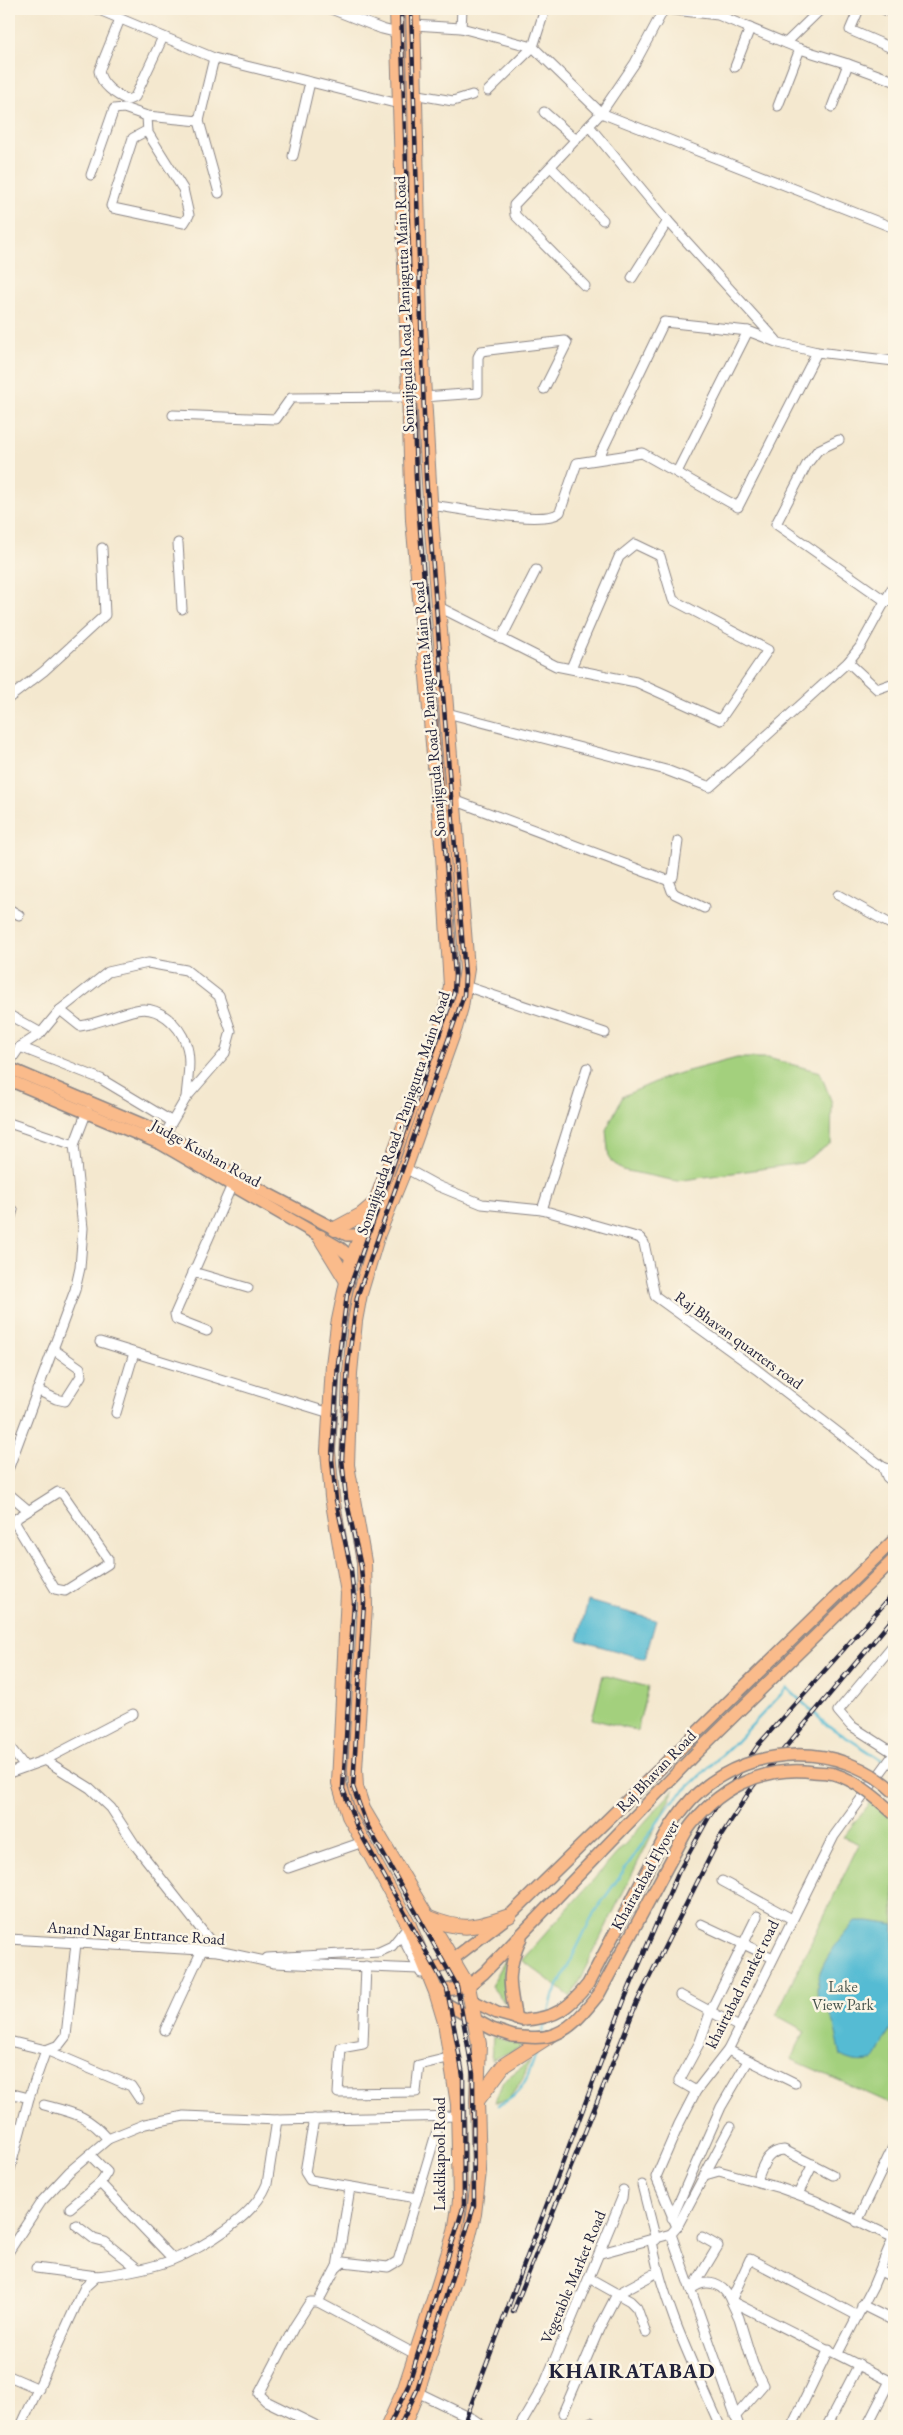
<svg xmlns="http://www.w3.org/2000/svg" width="903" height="2435" font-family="'EB Garamond',serif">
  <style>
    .green { fill: #a3d07d; stroke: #62795c }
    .water { fill: #55bbd3; stroke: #3c6e87 }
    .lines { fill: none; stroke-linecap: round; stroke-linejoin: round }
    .stream { stroke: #55bbd3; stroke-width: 2.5 }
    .minor-casing { stroke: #8b8585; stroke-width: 11 }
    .major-casing { stroke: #8b8585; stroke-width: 14 }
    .highway-casing { stroke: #8b8585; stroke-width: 16 }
    .minor { stroke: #fff; stroke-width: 9 }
    .major { stroke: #fabb8b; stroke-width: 11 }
    .highway { stroke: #fabb8b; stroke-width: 14 }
    .rail-casing { stroke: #22223b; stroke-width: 4.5 }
    .rail { stroke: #fcf5e5; stroke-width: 2.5; stroke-dasharray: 8; stroke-linecap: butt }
    .major-bridge-casing { stroke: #8b8585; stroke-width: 14; stroke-linecap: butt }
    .major-bridge { stroke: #fabb8b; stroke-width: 11 }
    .labels { text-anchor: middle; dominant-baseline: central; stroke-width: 5; stroke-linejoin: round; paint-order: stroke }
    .street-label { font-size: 16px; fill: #22223b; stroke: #fcf5e5 }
    .park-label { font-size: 16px; fill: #49564f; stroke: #fcf5e5 }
    .district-label { font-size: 21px; font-weight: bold; letter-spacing: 1px; fill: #22223b; stroke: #fcf5e5 }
  </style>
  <rect width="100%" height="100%" fill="#fcf5e5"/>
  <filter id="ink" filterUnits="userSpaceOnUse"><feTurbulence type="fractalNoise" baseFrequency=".02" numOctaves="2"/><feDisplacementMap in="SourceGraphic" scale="10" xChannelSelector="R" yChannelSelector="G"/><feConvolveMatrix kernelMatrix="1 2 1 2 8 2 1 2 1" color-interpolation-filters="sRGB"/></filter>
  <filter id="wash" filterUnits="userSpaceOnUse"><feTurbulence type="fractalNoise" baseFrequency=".0096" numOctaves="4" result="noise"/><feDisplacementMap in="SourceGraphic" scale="20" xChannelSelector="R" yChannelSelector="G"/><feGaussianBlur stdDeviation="1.12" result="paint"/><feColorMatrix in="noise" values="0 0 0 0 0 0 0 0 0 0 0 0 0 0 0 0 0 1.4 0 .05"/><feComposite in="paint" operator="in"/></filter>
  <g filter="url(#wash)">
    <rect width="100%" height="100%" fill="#f4e8cf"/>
    <g class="green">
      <polygon points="737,1058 768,1058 820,1072 832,1103 831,1143 802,1163 677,1181 622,1170 609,1159 606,1130 623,1096 669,1076"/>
      <polygon points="603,1675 648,1687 637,1731 592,1719"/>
      <polygon points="675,1788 571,1997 522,1960"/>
      <polygon points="871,1802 894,1820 894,2105 791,2059 805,2031 776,2015 859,1844 843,1837"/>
      <polygon points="506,1959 504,1976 505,2003 491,1986"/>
      <polygon points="493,2037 520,2044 520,2048 491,2060"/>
      <polygon points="530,2061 522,2080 508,2100 495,2102 503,2081"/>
    </g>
    <g class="water">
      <polygon points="588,1601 656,1620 645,1659 578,1640"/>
      <path d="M855 1921H869L894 1925V2021L876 2058C867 2064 850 2062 841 2056 837 2037 833 2010 818 1999 812 1969 838 1943 855 1921Z"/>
    </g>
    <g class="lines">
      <g class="stream">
        <polyline points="549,2012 553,1996 594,1913 671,1803 736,1742 787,1688 827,1725 885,1762"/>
        <polyline points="542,2033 546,2022"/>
        <path d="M498 2105C522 2097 530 2073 537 2050"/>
      </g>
    </g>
  </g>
  <g filter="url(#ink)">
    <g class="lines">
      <defs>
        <g id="minor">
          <polyline points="97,9 214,58 399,104"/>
          <polyline points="331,9 382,29 398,33"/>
          <polyline points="666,9 718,15 800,49 848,64 894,81"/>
          <polyline points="859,9 850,30 894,49"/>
          <polyline points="883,9 894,14"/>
          <path d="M120 19 99 71C101 85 116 95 128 100L135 97 163 37"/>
          <polyline points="414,25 461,28 533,47 601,113 894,228"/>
          <polyline points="461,28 462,9"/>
          <polyline points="786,43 821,9"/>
          <polyline points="735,67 750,28"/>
          <polyline points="488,91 533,47 545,9"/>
          <polyline points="413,94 453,101 472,95"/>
          <polyline points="778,106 800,49"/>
          <polyline points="832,107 848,64"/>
          <polyline points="544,112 576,140"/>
          <polyline points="147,116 148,133 183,189 189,215 184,223 113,208 111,206 133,138 148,130"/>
          <polyline points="199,121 219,193"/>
          <polyline points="589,126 668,221 776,340"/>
          <polyline points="293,156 310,82"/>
          <polyline points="551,167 603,220"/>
          <polyline points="91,175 114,109 124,108 147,116 199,121 214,58"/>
          <polyline points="632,278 668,221"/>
          <polyline points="585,286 515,215 514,205 601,113 635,63 664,9"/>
          <polyline points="424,397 478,393 478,357 481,351 565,341 567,343 544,389"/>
          <polyline points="173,415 276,419 291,398 408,397"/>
          <polyline points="839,440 818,450 807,464 776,524 887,602"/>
          <polyline points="598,459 664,322 748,331 779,343 817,352 894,361"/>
          <polyline points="677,472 748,331"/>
          <path d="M430 505C453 507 546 527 560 512L577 463 642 453 738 507 817 352"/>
          <polyline points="178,543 182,609"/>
          <polyline points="439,607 556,666 636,682 720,720 768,650 673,600 660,556 635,544 619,557 571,668"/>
          <polyline points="501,639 536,570"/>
          <polyline points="848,662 877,689 894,683"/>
          <polyline points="9,698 44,671 105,615 102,548"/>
          <polyline points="447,713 666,770 710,787 848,662 860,647 894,585"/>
          <polyline points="454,800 667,880 673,877 678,841"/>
          <polyline points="668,880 672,891 675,894 704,908"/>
          <polyline points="838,895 894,926"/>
          <polyline points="9,909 19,915"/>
          <polyline points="465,986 605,1033"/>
          <path d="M60 1010 80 1026C100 1023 117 1014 136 1010 158 1005 179 1024 186 1044 192 1059 187 1082 186 1098"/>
          <polyline points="9,1015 41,1033"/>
          <polyline points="20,1047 101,1079 171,1121"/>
          <polyline points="9,1063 20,1047 41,1033 60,1010 108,972 148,963 186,970 219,996 231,1031 225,1053 186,1098 165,1134"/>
          <polyline points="9,1123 74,1145"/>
          <polyline points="405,1168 438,1186 482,1204 542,1210 640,1238 644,1243 655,1296 756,1369 883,1467 894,1471"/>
          <polyline points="9,1208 13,1210 9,1223"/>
          <polyline points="542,1210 587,1068"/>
          <polyline points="193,1272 248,1288"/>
          <polyline points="207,1331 176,1319 175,1314 232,1185"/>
          <polyline points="100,1342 330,1413"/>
          <polyline points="37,1390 56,1399 65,1401 81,1376 80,1368 53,1349"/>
          <polyline points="116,1413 134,1353"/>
          <polyline points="9,1467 75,1290 80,1268 83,1228 74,1145 87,1111"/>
          <polyline points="883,1467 887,1477 894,1483"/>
          <polygon points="58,1492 63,1494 108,1559 108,1564 65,1591 55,1589 15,1523 17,1518"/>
          <polyline points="9,1494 28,1510"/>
          <polyline points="894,1644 838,1711 850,1725 894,1753"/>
          <polyline points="9,1746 25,1767"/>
          <polyline points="45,1760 133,1714"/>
          <polyline points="9,1773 45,1760 90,1788 111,1808 135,1845 218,1951"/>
          <polyline points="288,1868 363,1842"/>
          <polyline points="722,1881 792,1919"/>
          <polyline points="701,1924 773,1958"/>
          <polyline points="401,1935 421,1973"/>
          <polyline points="9,1939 218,1951 274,1963 419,1969"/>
          <polyline points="267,1958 379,1952 392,1946 409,1925"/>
          <polyline points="366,1966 363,2044 341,2048 338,2093 416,2092 419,2065 452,2057"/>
          <polyline points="680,1995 739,2027"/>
          <polyline points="165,2030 202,1950"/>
          <polyline points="9,2041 46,2050 29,2098 9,2173"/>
          <polyline points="46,2050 59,2045 66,2036 76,1943"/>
          <polyline points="46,2050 131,2086 139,2098"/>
          <polyline points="728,2050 795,2083"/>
          <polyline points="696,2091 679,2081 700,2042 711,2010 757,1916"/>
          <polyline points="9,2093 29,2098"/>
          <path d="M44 2105C74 2113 88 2115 108 2139"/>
          <polyline points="314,2119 305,2172 310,2180 417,2198"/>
          <polyline points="90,2155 107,2172 100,2183"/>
          <polyline points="705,2175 719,2171 780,2188 816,2201 894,2238"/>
          <path d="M757 2180C763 2166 766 2151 784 2150L833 2175"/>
          <polyline points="642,2185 656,2240"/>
          <polyline points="798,2194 813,2164"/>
          <polyline points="70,2208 100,2183 173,2259"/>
          <polyline points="672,2218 721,2107 748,2061"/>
          <polyline points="857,2222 894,2145"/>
          <polyline points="76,2225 94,2239 105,2242 137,2268"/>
          <polyline points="677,2227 730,2127"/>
          <polyline points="671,2234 739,2426"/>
          <path d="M652 2241C663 2305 694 2366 720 2426"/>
          <polyline points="9,2251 41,2202 69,2172 108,2139 145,2124 184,2116 278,2120 458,2116"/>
          <polyline points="601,2253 671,2234 677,2227 656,2177 679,2124 696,2091 728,2050 834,1836 894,1754"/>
          <polyline points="337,2267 350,2188"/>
          <polyline points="36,2268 97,2276"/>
          <polyline points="880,2271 894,2278"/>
          <polyline points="589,2278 630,2301 637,2308 646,2333"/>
          <polyline points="694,2286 718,2246 702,2237"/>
          <path d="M691 2289C707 2277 724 2284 731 2301L894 2383"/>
          <polyline points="318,2302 336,2268 343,2262 388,2267 398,2261 441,2117"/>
          <polyline points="862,2305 894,2321"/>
          <polyline points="838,2353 873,2286 894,2236"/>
          <polyline points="9,2376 39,2389"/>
          <polyline points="417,2392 473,2419 483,2426"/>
          <polyline points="563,2413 599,2329 617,2294 658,2272"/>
          <polyline points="735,2417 763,2385 753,2364 739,2318 731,2301 750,2259 856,2315"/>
          <path d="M21 2426 79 2299 85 2287 97 2276C122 2273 149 2269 172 2260 204 2247 254 2217 267 2184L277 2120"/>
          <polyline points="317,2426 266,2401 259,2394 294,2327 310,2302 318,2302 415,2354"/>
          <polyline points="520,2426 545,2383 622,2198 623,2190"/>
          <polyline points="590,2426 591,2422"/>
          <polyline points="792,2426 829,2349"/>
          <polyline points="827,2426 859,2364"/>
          <polyline points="867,2426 890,2381"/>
        </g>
        <g id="major">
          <polyline points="9,1068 165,1134 270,1195 335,1229 347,1235 362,1235"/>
          <polyline points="9,1080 161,1144 340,1248 352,1258"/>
          <polyline points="429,1973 453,1959 509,1916 894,1540"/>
          <polyline points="436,1992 468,1986 484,1973 695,1754 894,1559"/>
          <polyline points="439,2000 492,2029 513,2036"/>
          <polyline points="471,2000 497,2013 522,2020"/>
          <path d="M516 2019C509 1984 506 1972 521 1938"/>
        </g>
        <g id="highway">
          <polyline points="335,1229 361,1215 374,1204"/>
          <polyline points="320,1237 347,1281"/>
          <path d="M427 1917C462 1932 475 1928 509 1916"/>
          <polyline points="477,2101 504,2065 548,2037"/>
          <polyline points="388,2426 404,2391 439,2284 455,2232 460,2201 458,2104 445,2022 436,1992 409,1925 349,1816 339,1783 348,1593 332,1497 328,1451 333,1365 338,1325 352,1258 379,1193 443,1023 451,986 443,855 413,520 397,9"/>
          <polyline points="403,2426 417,2392 468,2239 474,2214 479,2171 477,2101 479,2044 468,1986 363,1809 356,1787 355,1769 365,1606 364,1562 347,1465 350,1373 355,1321 360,1294 378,1234 405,1168 455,1028 461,1007 467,969 431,518 420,325 413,9"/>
        </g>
      </defs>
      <use href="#minor" class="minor-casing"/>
      <use href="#major" class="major-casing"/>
      <use href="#highway" class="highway-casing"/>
      <use href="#minor" class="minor"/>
      <use href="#major" class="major"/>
      <use href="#highway" class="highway"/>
      <defs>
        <g id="rail">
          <polyline points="513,2312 637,2002 719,1839 753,1786 894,1617"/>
          <polyline points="389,2426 408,2386 464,2205 463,2075 447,1989 357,1827 343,1789 354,1602 351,1569 336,1500 332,1459 338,1364 347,1295 454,993 455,975 416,478 401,9"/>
          <polyline points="400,2426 417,2390 474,2206 473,2074 457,1986 366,1823 353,1787 364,1602 361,1567 346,1498 342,1459 348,1365 357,1297 464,995 465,975 426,477 411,9"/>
          <polyline points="463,2426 625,1998 678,1873 709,1817 759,1744 894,1593"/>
        </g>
      </defs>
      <use href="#rail" class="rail-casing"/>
      <use href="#rail" class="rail"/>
      <defs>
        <g id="major-bridge">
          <path d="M525 2020C556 2018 569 2008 588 1984L670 1827C679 1814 687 1802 699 1792 753 1744 841 1741 894 1792"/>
          <path d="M513 2036C524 2037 539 2039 549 2036 571 2031 585 2011 599 1994L686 1832C715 1790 762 1765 814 1772 821 1773 830 1772 837 1775 857 1781 879 1800 894 1814"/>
        </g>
      </defs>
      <use href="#major-bridge" class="major-bridge-casing"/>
      <use href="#major-bridge" class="major-bridge"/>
    </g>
  </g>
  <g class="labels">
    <g class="street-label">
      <text transform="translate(404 304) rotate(-92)">Somajiguda Road - Panjagutta Main Road</text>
      <text transform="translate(429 709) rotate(-95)">Somajiguda Road - Panjagutta Main Road</text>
      <text transform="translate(403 1113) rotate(-71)">Somajiguda Road - Panjagutta Main Road</text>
      <text transform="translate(206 1153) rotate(29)">Judge Kushan Road</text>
      <text transform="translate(739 1340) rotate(36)">Raj Bhavan quarters road</text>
      <text transform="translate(656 1771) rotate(-46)">Raj Bhavan Road</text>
      <text transform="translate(645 1875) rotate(-61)">Khairatabad Flyover</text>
      <text transform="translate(136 1933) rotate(4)">Anand Nagar Entrance Road</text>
      <text transform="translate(742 1984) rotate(-63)">khairtabad market road</text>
      <text transform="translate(439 2154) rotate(-90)">Lakdikapool Road</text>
      <text transform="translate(573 2277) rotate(-67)">Vegetable Market Road</text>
    </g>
    <g class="park-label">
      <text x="843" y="1986">Lake<tspan x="843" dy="18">View Park</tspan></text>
    </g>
    <g class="district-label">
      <text x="632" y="2370">KHAIRATABAD</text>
    </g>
  </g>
  <rect width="903" height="2435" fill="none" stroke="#fcf5e5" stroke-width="30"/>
</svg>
